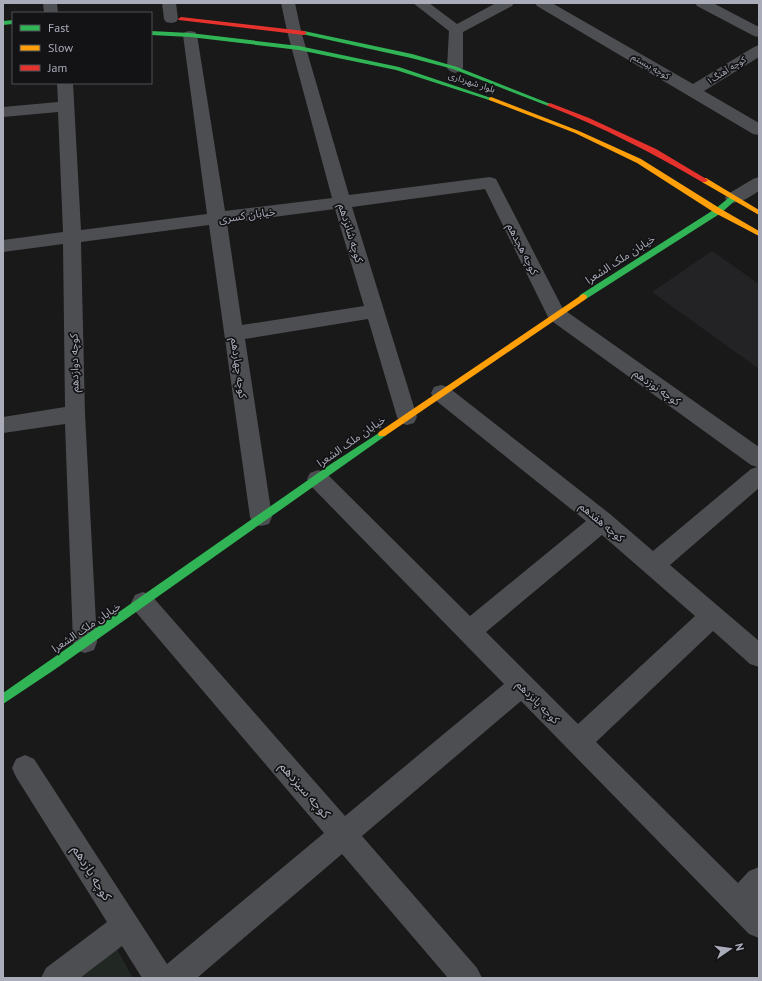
<svg xmlns="http://www.w3.org/2000/svg" width="762" height="981" font-family="'PT Sans','Noto Sans Arabic',sans-serif">
  <style>
    .built { fill: #232325 }
    .green { fill: #212823 }
    .lines { fill: none; stroke-linecap: round; stroke-linejoin: round }
    .street { fill: #4d4e52; fill-rule: evenodd }
    .fast { fill: #30b455; fill-rule: evenodd }
    .slow { fill: #ff9f0a; fill-rule: evenodd }
    .jam { fill: #e5322d; fill-rule: evenodd }
    .labels { text-anchor: middle; dominant-baseline: central; stroke-width: 3.5; stroke-linejoin: round; paint-order: stroke }
    .far-street-label { font-size: 9px; fill: #aaacba; stroke: #131315 }
    .street-label { font-size: 11px; fill: #aaacba; stroke: #131315 }
    .near-street-label { font-size: 13px; fill: #aaacba; stroke: #131315 }
  </style>
  <rect width="100%" height="100%" fill="#191919"/>
  <polygon class="built" points="712,251 759,284 759,369 652,292"/>
  <polygon class="green" points="116,948 133,978 78,978"/>
  <g class="lines">
    <g class="street">
      <polygon points="43,3 57,3 58,13 44,13"/>
      <polygon points="162,3 176,3 178,19 176,22 171,23 166,22 164,19"/>
      <path d="M281 3H295L301 31 349 195 490 177 496 179 563 309 759 447V488L670 565 759 641V667L750 664 713 631 596 742 738 883 749 871 759 867V938L749 934 521 701 362 836 477 968 482 978H448L342 854 197 978H142L122 946 80 978H41L46 968 107 922 16 777 12 768 16 759 25 755 34 759 167 964 324 833 135 611 131 603 135 595 143 592 151 595 345 816 504 684 310 485 307 479 310 473 318 470 326 473 470 616 586 521 434 399 431 393 434 387 441 385 448 387 610 514 653 551 751 469 757 467 751 465 549 319 485 189 352 207 417 417 414 423 407 425 400 423 397 417 368 319 245 339 272 517 269 524 261 526 253 524 250 517 209 225 81 242 85 414 97 642 94 650 85 653 76 650 73 642 65 424 3 433V417L65 407 63 244 3 252V240L63 232 58 112 3 117V107L58 102 57 83H73L81 230 207 214 183 35 185 32 190 31 195 32 197 35 225 211 332 198 287 31ZM335 209 364 306 242 325 227 223ZM602 535 695 616 578 724 486 632Z"/>
      <polygon points="413,3 429,3 457,24 496,3 514,3 512,6 463,32 463,68 460,71 455,73 450,71 447,68 449,31"/>
      <polygon points="535,3 552,3 693,84 754,47 759,45 759,57 704,91 759,123 759,135 753,134 537,6"/>
      <polygon points="695,3 713,3 759,27 759,37 754,36 697,6"/>
      <path d="M759 177V191C749 197 740 205 728 202L725 198 728 194 753 179Z"/>
    </g>
    <g class="fast">
      <polygon points="13,20 13,24 3,25 3,21"/>
      <polygon points="151,31 190,33 299,46 399,67 494,99 489,100 396,70 299,50 190,37 151,35"/>
      <polygon points="304,31 412,54 457,67 553,105 548,106 453,69 411,58 302,34 301,33"/>
      <polygon points="731,196 734,196 738,198 721,213 586,299 580,299 579,297 580,295 715,209"/>
      <polygon points="382,431 385,432 386,434 385,436 54,670 3,704 3,693 331,464"/>
    </g>
    <g class="slow">
      <polygon points="491,97 579,131 641,159 721,209 759,231 759,236 715,213 637,163 575,133 489,100 489,98"/>
      <polygon points="702,178 706,178 759,210 759,215 702,182"/>
      <polygon points="583,294 586,295 587,297 586,299 385,436 379,436 378,434 379,432"/>
    </g>
    <g class="jam">
      <polygon points="181,17 304,31 307,33 304,35 179,20 178,19"/>
      <path d="M550 103 589 118 656 149 708 180 706 182H702C651 152 602 127 548 106L547 105Z"/>
    </g>
  </g>
  <g class="labels">
    <g class="far-street-label">
      <text transform="translate(651 66) rotate(30)">کوچه بیستم</text>
      <text transform="translate(726 70) rotate(-32)">کوچه آهنگ۱</text>
      <text transform="translate(472 82) rotate(18)">بلوار شهرداری</text>
    </g>
    <g class="street-label">
      <text transform="translate(247 215) rotate(-8)">خیابان کسری</text>
      <text transform="translate(351 233) rotate(73)">کوچه شانزدهم</text>
      <text transform="translate(523 249) rotate(63)">کوچه هجدهم</text>
      <text transform="translate(620 259) rotate(-33)">خیابان ملک الشعرا</text>
      <text transform="translate(74 363) rotate(-91)">کوچه دوازدهم</text>
      <text transform="translate(239 368) rotate(82)">کوچه چهاردهم</text>
      <text transform="translate(657 387) rotate(35)">کوچه نوزدهم</text>
      <text transform="translate(351 441) rotate(-35)">خیابان ملک الشعرا</text>
      <text transform="translate(602 522) rotate(40)">کوچه هفدهم</text>
      <text transform="translate(86 627) rotate(-34)">خیابان ملک الشعرا</text>
      <text transform="translate(538 702) rotate(45)">کوچه پانزدهم</text>
    </g>
    <g class="near-street-label">
      <text transform="translate(305 790) rotate(49)">کوچه سیزدهم</text>
      <text transform="translate(92 873) rotate(58)">کوچه یازدهم</text>
    </g>
  </g>
  <rect width="762" height="981" fill="none" stroke="#aaacba" stroke-width="8"/>
  <rect x="12" y="12" width="140" height="72" fill="#131315" stroke="#4f5057"/>
  <rect x="20" y="25" width="20" height="6" fill="#30b455" stroke="#4f5057"/>
  <text x="48" y="32" font-size="12" fill="#aaacba">Fast</text>
  <rect x="20" y="45" width="20" height="6" fill="#ff9f0a" stroke="#4f5057"/>
  <text x="48" y="52" font-size="12" fill="#aaacba">Slow</text>
  <rect x="20" y="65" width="20" height="6" fill="#e5322d" stroke="#4f5057"/>
  <text x="48" y="72" font-size="12" fill="#aaacba">Jam</text>
  <g transform="translate(730 949) rotate(77)" stroke="#131315" stroke-width="3" paint-order="stroke">
  <path d="M0-3L7 15L0 10L-7 15Z" fill="#aaacba"/>
  <text y="-6" font-size="11" font-weight="bold" text-anchor="middle" fill="#aaacba">N</text>
  </g>
</svg>
